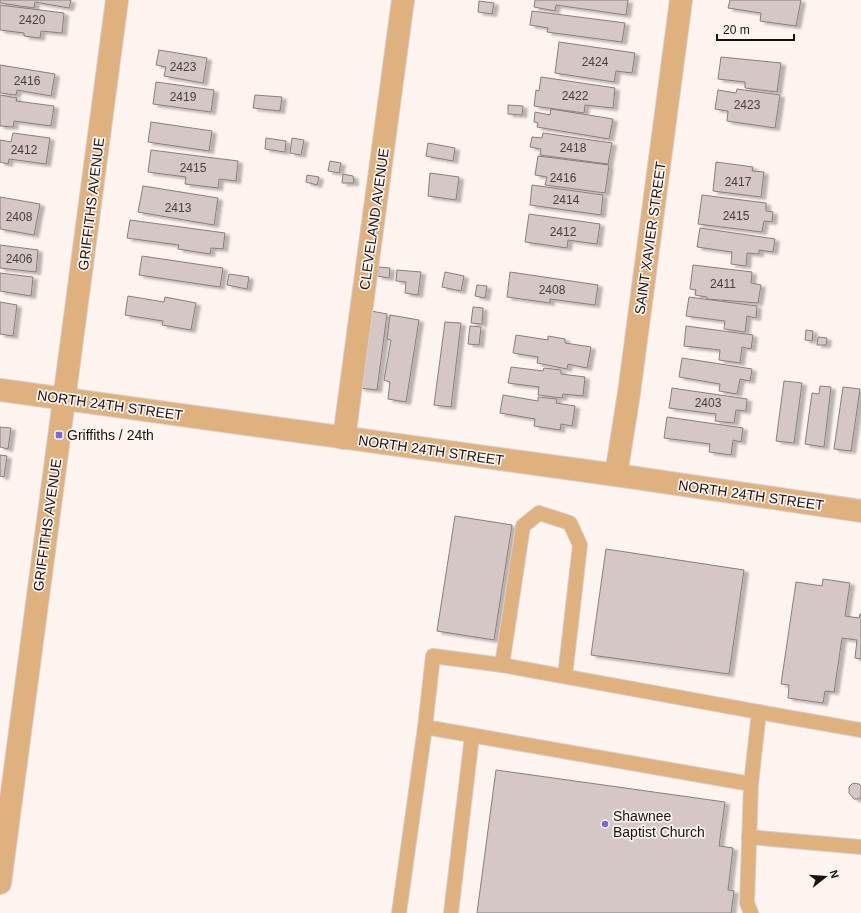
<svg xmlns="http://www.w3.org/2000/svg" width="861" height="913" font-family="Helvetica,sans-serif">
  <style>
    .building { fill: #d4c7c6; stroke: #8a7d7d; filter: url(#shadow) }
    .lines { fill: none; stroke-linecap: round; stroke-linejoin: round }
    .lane-casing { stroke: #d8cfcc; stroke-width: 16 }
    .street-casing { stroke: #d8cfcc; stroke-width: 24 }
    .lane { stroke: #deb17f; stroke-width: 14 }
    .street { stroke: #deb17f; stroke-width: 22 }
    .poi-dot { fill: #7569e4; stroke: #fdf3ef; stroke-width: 1.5 }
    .labels { text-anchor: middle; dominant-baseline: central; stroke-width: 3.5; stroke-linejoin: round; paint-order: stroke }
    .number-label { font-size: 12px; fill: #47403f }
    .street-label { font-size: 14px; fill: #181312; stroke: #fdf3ef }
    .poi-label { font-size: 14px; fill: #181312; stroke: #fdf3ef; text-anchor: start }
  </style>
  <defs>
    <filter id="shadow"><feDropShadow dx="4.5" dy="2.5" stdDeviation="1" flood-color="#0004"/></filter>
  </defs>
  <rect width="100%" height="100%" fill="#fdf3ef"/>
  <g class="building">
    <polygon points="0,0 71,0 69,8 35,2 34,8 0,3"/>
    <polygon points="535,0 628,0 626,15 556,5 555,11 534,7"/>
    <polygon points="730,0 801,0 796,26 760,21 761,13 728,8"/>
    <polygon points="479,1 494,3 492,14 478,12"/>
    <polygon points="0,5 64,13 62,33 41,31 40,38 24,36 24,33 0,30"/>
    <polygon points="532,11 625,23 622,42 547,32 548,28 530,25"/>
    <polygon points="559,42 635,53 632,73 616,71 614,82 555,73"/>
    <polygon points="159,50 207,58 203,83 164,76 166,67 156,65"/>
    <polygon points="721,57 781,63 777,92 745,88 745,82 718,79"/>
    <polygon points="0,65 55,74 51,96 17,90 16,95 0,93"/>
    <polygon points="541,77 615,88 613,108 585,105 584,113 534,106 536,90 539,91"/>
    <polygon points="156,82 214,90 211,112 153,104"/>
    <polygon points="737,89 780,95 775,128 727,121 728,111 715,109 718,90 736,93"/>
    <polygon points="0,95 17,98 16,101 54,106 51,126 14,121 13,127 0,126"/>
    <polygon points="255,95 282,97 280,111 253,108"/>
    <polygon points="508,105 523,106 522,115 508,114"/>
    <polygon points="551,109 613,119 609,139 537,127 538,123 534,122 535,112 550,115"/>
    <polygon points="151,122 212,131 209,151 148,142"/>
    <polygon points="13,133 50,138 46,164 9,159 8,164 0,162 0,140 11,142"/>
    <polygon points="543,133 612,143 608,164 540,155 541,149 530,147 532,137 542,138"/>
    <polygon points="266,138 286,141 285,152 265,149"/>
    <polygon points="292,138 304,140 301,155 290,153"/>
    <polygon points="428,143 455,148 453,161 426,156"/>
    <polygon points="151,150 238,161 236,181 219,179 218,188 185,184 186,177 148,172"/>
    <polygon points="538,156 609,165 605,193 545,185 547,177 535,175"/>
    <polygon points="330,161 341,163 339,173 328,171"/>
    <polygon points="716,162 753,167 752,171 764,172 761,197 713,191"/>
    <polygon points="430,173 459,177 456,200 428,196"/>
    <polygon points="343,174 353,176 354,183 342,183"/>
    <polygon points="307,175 319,177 317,185 306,182"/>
    <polygon points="532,185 603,195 601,215 530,205"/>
    <polygon points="143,186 218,198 214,225 138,212"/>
    <polygon points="702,195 766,203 766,211 773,212 772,222 764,221 762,232 698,224"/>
    <polygon points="0,197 40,204 34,235 0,229"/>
    <polygon points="529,214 600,224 597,244 568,240 567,248 525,242"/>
    <polygon points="130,220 225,233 223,249 211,248 210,254 178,249 179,245 127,238"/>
    <polygon points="700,228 775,239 773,252 759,250 759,254 747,253 746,266 731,264 732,252 697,247"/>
    <polygon points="0,245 38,250 36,272 0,268"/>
    <polygon points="142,256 223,268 220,287 139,275"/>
    <polygon points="693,265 752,272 751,283 761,285 758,303 707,299 707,297 695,295 696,290 690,289"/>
    <polygon points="379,267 390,268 389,278 377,276"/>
    <polygon points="397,270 421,272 418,295 405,293 406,282 396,281"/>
    <polygon points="445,272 464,276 461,291 442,287"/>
    <polygon points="510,272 598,285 595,305 550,299 550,303 507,297"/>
    <polygon points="0,273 33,277 31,296 0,291"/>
    <polygon points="229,274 249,277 247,289 227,285"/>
    <polygon points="477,285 487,286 485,298 475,296"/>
    <polygon points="128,296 164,302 165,297 196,303 191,330 162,325 163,321 125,315"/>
    <polygon points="689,297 757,306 756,318 747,316 745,332 724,329 725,321 686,316"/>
    <polygon points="0,302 17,305 13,336 0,334"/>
    <polygon points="473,307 483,308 482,324 471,323"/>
    <polygon points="371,311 387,314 377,390 360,388"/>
    <polygon points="390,315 419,320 406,402 388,399 390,382 384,380 391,340 387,339"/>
    <polygon points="445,322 461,323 451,407 434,405"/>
    <polygon points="470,326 481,327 479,345 468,344"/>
    <polygon points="686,326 753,335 751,349 742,347 740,363 719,360 720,350 684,346"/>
    <polygon points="806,330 813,331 812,341 805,340"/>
    <polygon points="516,335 548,340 548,336 565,339 565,343 591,347 587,368 568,364 567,369 537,363 538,357 513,353"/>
    <polygon points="818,337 827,338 826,345 817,345"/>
    <polygon points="682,358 752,369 750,381 740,379 737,394 719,391 720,384 679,377"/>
    <polygon points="511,367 543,371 544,368 561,370 561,374 585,377 583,396 563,394 562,398 538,395 539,387 508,383"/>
    <polygon points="784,381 802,383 794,443 776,441"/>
    <polygon points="820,386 831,387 824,447 805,444 812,393 819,394"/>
    <polygon points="843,387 860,389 851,451 834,449"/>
    <polygon points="672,388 747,399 746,411 736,410 734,423 715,421 716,414 669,408"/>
    <polygon points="503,395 538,401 538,397 557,399 556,403 575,406 572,426 561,424 560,430 534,426 535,419 500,413"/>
    <polygon points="667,417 743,428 741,442 733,440 731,455 709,452 710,444 664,438"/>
    <polygon points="0,427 11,428 8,449 0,447"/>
    <polygon points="0,455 7,456 4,477 0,476"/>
    <polygon points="455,516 512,525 494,640 437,631"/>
    <polygon points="606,549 744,570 729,674 591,655"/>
    <polygon points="823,579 850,583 845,616 859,618 860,614 861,614 861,659 855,658 857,640 842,638 834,692 825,691 823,703 788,698 789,685 781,684 796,582 822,586"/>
    <polygon points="496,770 725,802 719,846 733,848 728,890 734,891 731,913 477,913"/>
    <polygon points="853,783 859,784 861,786 861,797 858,799 854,799 849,793 849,787"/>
  </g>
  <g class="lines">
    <defs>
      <g id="lane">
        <polyline points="502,665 523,526 539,513 570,523 580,545 565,676"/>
        <polyline points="751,784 759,712"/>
        <polyline points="749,837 861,847"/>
        <polyline points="399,913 425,727"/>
        <polyline points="451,913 472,736"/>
        <polyline points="751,913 747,903 751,784 425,727 433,656 502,665 759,712 861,730"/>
      </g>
      <g id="street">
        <polyline points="0,390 616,475 861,511"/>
        <polyline points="344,438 403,0"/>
        <polyline points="616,475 629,393 681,0"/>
        <path d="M0 883C39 589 80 295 117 0"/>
      </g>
    </defs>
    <use href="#lane" class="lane-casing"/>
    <use href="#street" class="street-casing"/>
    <use href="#lane" class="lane"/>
    <use href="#street" class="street"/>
  </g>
  <g class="poi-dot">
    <rect x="55" y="431" width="8" height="8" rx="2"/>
    <circle cx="605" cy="824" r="4"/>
  </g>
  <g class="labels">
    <g class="number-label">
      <text x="32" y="20">2420</text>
      <text x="595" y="62">2424</text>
      <text x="183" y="67">2423</text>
      <text x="27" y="81">2416</text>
      <text x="575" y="96">2422</text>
      <text x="183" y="97">2419</text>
      <text x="747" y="105">2423</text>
      <text x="573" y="148">2418</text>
      <text x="24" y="150">2412</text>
      <text x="193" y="168">2415</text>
      <text x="563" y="178">2416</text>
      <text x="738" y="182">2417</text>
      <text x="566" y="200">2414</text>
      <text x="178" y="208">2413</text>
      <text x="736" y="216">2415</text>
      <text x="19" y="217">2408</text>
      <text x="563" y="232">2412</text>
      <text x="19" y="259">2406</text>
      <text x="723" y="284">2411</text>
      <text x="552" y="290">2408</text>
      <text x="708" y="403">2403</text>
    </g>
    <g class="street-label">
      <text transform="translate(91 204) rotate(-83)">GRIFFITHS AVENUE</text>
      <text transform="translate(374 219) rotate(-82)">CLEVELAND AVENUE</text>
      <text transform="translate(650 238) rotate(-82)">SAINT XAVIER STREET</text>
      <text transform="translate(110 405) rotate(8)">NORTH 24TH STREET</text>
      <text transform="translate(431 450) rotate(8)">NORTH 24TH STREET</text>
      <text transform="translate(751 495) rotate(8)">NORTH 24TH STREET</text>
      <text transform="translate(47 525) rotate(-82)">GRIFFITHS AVENUE</text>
    </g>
    <g class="poi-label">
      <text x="67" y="435">Griffiths / 24th</text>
      <text x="613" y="816">Shawnee<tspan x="613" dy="16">Baptist Church</tspan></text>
    </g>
  </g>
  <g transform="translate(825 877) rotate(73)" stroke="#fdf3ef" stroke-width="3" paint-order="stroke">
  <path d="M0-3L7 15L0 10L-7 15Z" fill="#181312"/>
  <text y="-6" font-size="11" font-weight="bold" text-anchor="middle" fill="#181312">N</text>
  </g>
  <path d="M717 34v6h77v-6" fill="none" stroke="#181312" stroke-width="2"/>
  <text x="723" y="34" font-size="12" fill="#181312" stroke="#fdf3ef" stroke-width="3" paint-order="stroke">20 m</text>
</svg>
